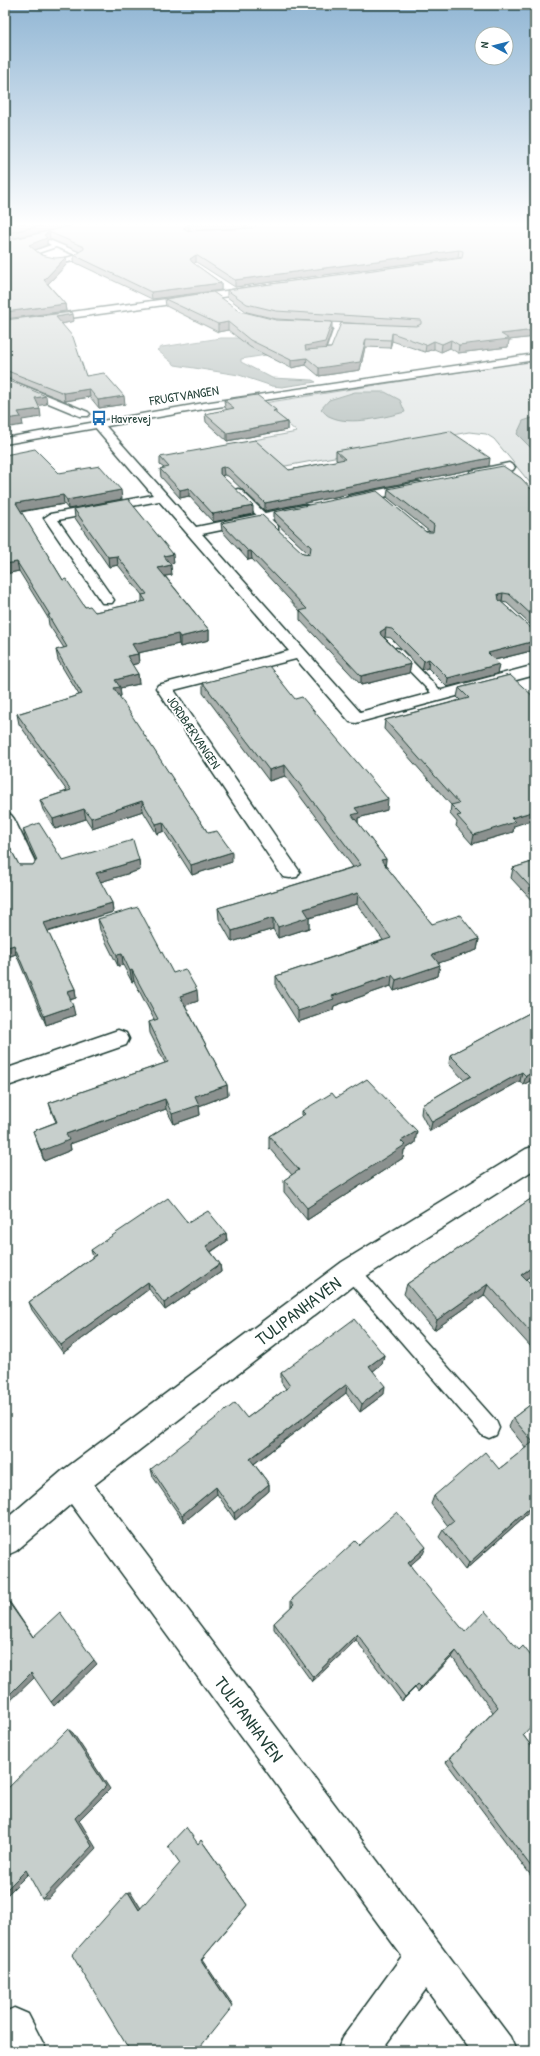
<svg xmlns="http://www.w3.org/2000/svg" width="540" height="2056" font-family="'Patrick Hand',sans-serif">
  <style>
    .green { fill: #dee3e2; stroke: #7e908b }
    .water { fill: #afbab7; stroke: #758883 }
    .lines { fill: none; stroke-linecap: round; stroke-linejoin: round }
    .lane-casing { stroke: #1f3d34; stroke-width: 3 }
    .street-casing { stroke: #1f3d34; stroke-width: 3 }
    .secondary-casing { stroke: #1f3d34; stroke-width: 3 }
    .lane { fill: #fff; fill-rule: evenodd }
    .street { fill: #fff; fill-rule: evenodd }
    .secondary { fill: #fff; fill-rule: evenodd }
    .wall { fill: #abb2af; stroke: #1f3d34 }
    .shaded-wall { fill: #8b918f; stroke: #1f3d34 }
    .building { fill: #c7cfcc; stroke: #1f3d34 }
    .labels { text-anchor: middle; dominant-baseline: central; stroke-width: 3.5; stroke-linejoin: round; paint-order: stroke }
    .far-street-label { font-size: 13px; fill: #1f3d34; stroke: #fff }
    .far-poi-label { font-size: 13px; fill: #1f3d34; stroke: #fff; text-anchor: start }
    .near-street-label { font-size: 18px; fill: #1f3d34; stroke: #fff }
  </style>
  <rect width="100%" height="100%" fill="#fff"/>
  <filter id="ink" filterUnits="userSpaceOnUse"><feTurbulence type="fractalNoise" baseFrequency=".025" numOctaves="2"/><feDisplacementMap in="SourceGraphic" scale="8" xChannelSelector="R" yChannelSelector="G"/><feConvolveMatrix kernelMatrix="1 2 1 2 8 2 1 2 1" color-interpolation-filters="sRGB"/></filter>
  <g filter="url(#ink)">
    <polygon class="green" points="535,362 535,489 494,439 486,434 469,432 280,467 254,440 297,432 264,403 509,364"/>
    <g class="water">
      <polygon points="221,338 245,338 273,354 241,359 241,362 272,378 312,380 316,382 282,387 272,386 239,375 175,365 157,350 162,347"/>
      <path d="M355 392H385L400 400 405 412C386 417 350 426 331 417 327 416 324 412 321 409L329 400Z"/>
      <polygon points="535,417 535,452 517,434 523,421"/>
    </g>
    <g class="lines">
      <defs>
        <g id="lane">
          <path d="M49 240 83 254 84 255C69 266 43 267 31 252L51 245 46 242ZM56 247 76 255C63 259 48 264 38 253Z"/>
          <polygon points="338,323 341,325 331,354 311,355 311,353 326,351 335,325"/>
          <polygon points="238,489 241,490 278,526 278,530 272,530 235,494 235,490"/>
          <polygon points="396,648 400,649 444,694 445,696 444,698 436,698 392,653 391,651"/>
          <polygon points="351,1263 357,1265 496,1421 499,1428 496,1435 489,1438 482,1435 345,1277 342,1271 345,1265"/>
        </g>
        <g id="street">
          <polygon points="65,222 80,222 5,239 5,235"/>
          <polygon points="291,222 318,224 329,222 331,224 318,228 297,226 250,229 246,227 250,225"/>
          <polygon points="255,287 258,288 258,292 5,327 5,321"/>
          <polygon points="303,321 371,324 376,327 371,330 300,326 298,324"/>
          <polygon points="5,378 88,412 90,414 88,416 80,416 5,385"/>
          <polygon points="98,421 102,422 196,527 304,505 309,506 310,509 309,512 202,534 360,712 535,665 535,675 356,723 350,722 296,659 174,690 300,872 297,877 290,878 283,877 156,688 158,685 289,651 159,501 58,520 114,600 112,603 102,603 44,518 50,514 153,495 94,426 92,424"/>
          <polygon points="509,463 515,467 513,470 475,478 469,474 471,471"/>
          <polygon points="418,482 422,483 424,486 422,489 349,504 343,500 349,496"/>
          <polygon points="5,813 11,815 14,819 38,868 35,873 28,874 21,873 18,868 5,839"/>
          <polygon points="118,1030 126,1033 129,1039 126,1045 5,1087 5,1069"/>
          <polygon points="535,1146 535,1169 360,1280 94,1485 510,2037 516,2051 471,2051 426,1989 381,2051 337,2051 343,2037 402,1956 71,1504 16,1551 5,1556 5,1520 62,1471 342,1262 526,1149"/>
          <polygon points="14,2008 28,2014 47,2051 5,2051 5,2012"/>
        </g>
        <polygon id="secondary" points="535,354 535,360 204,409 5,444 5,438 204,403"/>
      </defs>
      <use href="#lane" class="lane-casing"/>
      <use href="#street" class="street-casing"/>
      <use href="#secondary" class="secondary-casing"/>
      <use href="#lane" class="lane"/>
      <use href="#street" class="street"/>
      <use href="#secondary" class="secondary"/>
    </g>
    <g class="wall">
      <polygon points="5,222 270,222 250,224 245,228 189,231 253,228 319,223 535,222 534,299 535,300 535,337 509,340 508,347 458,353 450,348 441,352 434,349 425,352 392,341 390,348 365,347 360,370 319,376 306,365 291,368 250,347 228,330 218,332 166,306 165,299 240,311 276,320 332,330 325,348 331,348 366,324 276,319 247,312 227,297 227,290 461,258 458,257 235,287 196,262 193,263 221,283 221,290 152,299 74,262 74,255 80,252 50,239 47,240 47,245 35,250 41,255 67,264 48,284 65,304 66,311 5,241 27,236 13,232 5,234"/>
      <polygon points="5,320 74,321 62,324 86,376 125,404 99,408 90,397 65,401 5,377"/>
      <polygon points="224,400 276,410 276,414 287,422 287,430 227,441 206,422 205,414 227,410 225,407"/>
      <polygon points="336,451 489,466 265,511 228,476 224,475 221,476 253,514 213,522 189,496 180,498 161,477 160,469 164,468 160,465 160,457 289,470 337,461 336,459"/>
      <polygon points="5,455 59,473 122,499 68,509 64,504 21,512 63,580 85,607 95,612 142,602 142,595 118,565 109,567 75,518 74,509 174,563 170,564 172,575 165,576 209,630 209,640 180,647 179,644 138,653 139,663 132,665 138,674 139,684 120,688 121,696 119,697 208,833 232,862 192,875 164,831 157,834 143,811 92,828 86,819 55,829 43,810 40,800 67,791 19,724 17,714 79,695 58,660 56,650 64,648 49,625 48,618 19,571 5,574"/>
      <polygon points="388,489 535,493 535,629 507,603 502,602 501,602 532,629 535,630 535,650 495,660 499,664 497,674 447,687 428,668 422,670 391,638 385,637 384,637 411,664 409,673 361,685 300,620 300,611 252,559 248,560 222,531 221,523 303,553 309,554 274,521 274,512 430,532 387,497"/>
      <polygon points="510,675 514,826 513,832 472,844 456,826 457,822 450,814 451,805 384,729 385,720 460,700 457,697 459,688"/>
      <polygon points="203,683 295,699 387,810 358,818 358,823 386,859 385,865 432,924 479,939 477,950 438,963 438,976 394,991 391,986 334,1006 333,1010 298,1022 276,987 276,976 383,940 357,904 309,918 309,928 278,938 273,929 232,942 219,919 218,908 353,867 285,776 269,781 203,693"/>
      <polygon points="23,829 63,861 139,860 140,870 100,882 112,903 113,912 48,932 75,989 76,998 70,1000 75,1015 46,1025 16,954 5,958 5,838 19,865 33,865 36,861 25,838"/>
      <polygon points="535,861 535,904 511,878 513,868"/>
      <polygon points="98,919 173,973 198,1001 185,1005 227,1085 228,1095 199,1106 200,1115 174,1124 166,1109 70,1144 71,1150 44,1161 33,1131 56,1122 52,1113 49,1103 165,1063 150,1033 149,1022 155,1021 134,981 132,982 123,965 118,966 100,930"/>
      <polygon points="535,1010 535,1078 523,1085 520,1081 430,1131 421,1114 422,1105 464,1080 449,1064 450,1055"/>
      <polygon points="336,1098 415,1143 404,1150 403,1158 307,1220 284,1192 284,1180 292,1175 269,1148 269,1136 302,1116 302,1111"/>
      <polygon points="535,1196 535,1273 526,1279 535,1289 535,1344 531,1347 484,1295 434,1330 404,1294 407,1284"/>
      <polygon points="188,1223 226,1233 227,1241 211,1252 220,1264 221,1272 165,1310 149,1289 63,1353 32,1310 29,1302 93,1257 91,1250"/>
      <polygon points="384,1355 382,1364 373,1371 384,1394 360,1412 346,1393 254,1464 269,1484 269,1491 235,1520 217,1494 184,1522 153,1477 151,1469 247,1418 286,1389 281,1382 281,1373"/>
      <polygon points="535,1401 535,1507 465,1570 439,1537 443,1530 448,1526 431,1504 434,1496 499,1469 526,1448 509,1427 513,1418"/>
      <polygon points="359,1545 423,1554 410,1565 523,1735 535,1751 535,1881 446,1762 493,1712 452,1657 418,1692 415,1688 402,1701 356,1640 312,1682 274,1629 274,1623 291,1607 291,1600"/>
    </g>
    <g class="shaded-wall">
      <polygon points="28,222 68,222 69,227 14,238 13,232 5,234 5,227"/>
      <polygon points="245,222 270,222 250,224 245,228"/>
      <polygon points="189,224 189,230 184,235 183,228"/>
      <polygon points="49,232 50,239 47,240 47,245 30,252 29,245"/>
      <polygon points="459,250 458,257 235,287 235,280"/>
      <polygon points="196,255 196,262 191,266 190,259"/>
      <polygon points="66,257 67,264 45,287 44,280"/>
      <polygon points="221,283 221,290 152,299 151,292"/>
      <polygon points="535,291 535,298 530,299 531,292"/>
      <polygon points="65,304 66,311 5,319 5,312"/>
      <polygon points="73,314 74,321 57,325 56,317"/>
      <polygon points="228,322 228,330 218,332 218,324"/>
      <polygon points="332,322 332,330 325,350 304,354 305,346"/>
      <polygon points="535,330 535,337 509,340 508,347 458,353 459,345 501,334"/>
      <polygon points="392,333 392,341 390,348 391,340"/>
      <polygon points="366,339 365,347 360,370 319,376 319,368"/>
      <polygon points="451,340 450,348 441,352 442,344"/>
      <polygon points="434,341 434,349 425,352 426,345"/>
      <polygon points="307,358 306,365 291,368 291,360"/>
      <polygon points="89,389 90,397 65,401 64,393"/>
      <polygon points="46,396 47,404 36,406 35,398"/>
      <polygon points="124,396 125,404 99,408 98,400"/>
      <polygon points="40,409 41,417 22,420 23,425 5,428 5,419 18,412"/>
      <polygon points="287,422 287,430 227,441 227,433"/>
      <polygon points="490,458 489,466 265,511 265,503"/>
      <polygon points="223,467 224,475 220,476 220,468"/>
      <polygon points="189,488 189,496 180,498 180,490"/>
      <polygon points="121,490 122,499 68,509 67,500"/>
      <polygon points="63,495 64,504 17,512 16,503"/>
      <polygon points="253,506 253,514 213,522 213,514"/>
      <polygon points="248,551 251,551 252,559 248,560"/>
      <polygon points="173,554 174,563 164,565 164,556"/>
      <polygon points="117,556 118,565 109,567 108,557"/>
      <polygon points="17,562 19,571 5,574 5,564"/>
      <polygon points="171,565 172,575 159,577 158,568"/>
      <polygon points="503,593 502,602 497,603 498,594"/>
      <polygon points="386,628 385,637 380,641 380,632"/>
      <polygon points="209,630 209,640 180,647 180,637"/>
      <polygon points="178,634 179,644 133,654 132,644"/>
      <polygon points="535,641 535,650 486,662 488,653"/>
      <polygon points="138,654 139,663 128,666 127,656"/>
      <polygon points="429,659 428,668 422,670 424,661"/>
      <polygon points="411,664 409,673 361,685 361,676"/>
      <polygon points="499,664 497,674 447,687 448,678"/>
      <polygon points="138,674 139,684 120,688 121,696 115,698 114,688 115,680"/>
      <polygon points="285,765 285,776 269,781 269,770"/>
      <polygon points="388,799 387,810 358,818 358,824 352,815 355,808"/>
      <polygon points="142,801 143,811 92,828 91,818"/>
      <polygon points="84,809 86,819 55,829 53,819"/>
      <polygon points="535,811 535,819 514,826 513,832 472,844 474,835 511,818"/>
      <polygon points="163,822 164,831 157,834 156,824"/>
      <polygon points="232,852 232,862 192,875 191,865"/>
      <polygon points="386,859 385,870 381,860"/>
      <polygon points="139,860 140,870 97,883 96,873"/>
      <polygon points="358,893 357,904 309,918 309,928 278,938 278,927 304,909"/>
      <polygon points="112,903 113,912 46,932 44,923"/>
      <polygon points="273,918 273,929 232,942 232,931"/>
      <polygon points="479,939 477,950 430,966 432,955"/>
      <polygon points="14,945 16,954 5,958 5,948"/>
      <polygon points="122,954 123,965 118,966 117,955"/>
      <polygon points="440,965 438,976 394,991 396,980"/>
      <polygon points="132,970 134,981 132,982 130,971"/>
      <polygon points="392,975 391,986 334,1006 333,1010 298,1022 298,1011 332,996"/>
      <polygon points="75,989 76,998 69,1000 67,991"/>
      <polygon points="197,990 198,1001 181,1007 180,996"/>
      <polygon points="73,1006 75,1015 46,1025 44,1016"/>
      <polygon points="535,1071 535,1078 523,1085 526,1076"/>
      <polygon points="522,1072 520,1081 430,1131 432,1122"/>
      <polygon points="227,1085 228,1095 199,1106 200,1115 174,1124 172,1114 195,1096"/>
      <polygon points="165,1099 166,1109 70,1144 71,1150 44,1161 41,1151 66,1134"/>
      <polygon points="417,1131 415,1143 404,1150 403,1158 307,1220 307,1208 401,1141"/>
      <polygon points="5,1205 7,1212 5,1212"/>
      <polygon points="226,1233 227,1241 207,1254 206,1246"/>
      <polygon points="220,1264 221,1272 165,1310 164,1303"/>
      <polygon points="535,1265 535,1273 517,1285 521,1275"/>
      <polygon points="148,1282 149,1289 63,1353 61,1345"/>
      <polygon points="488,1284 484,1295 434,1330 437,1320"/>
      <polygon points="535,1338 535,1344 531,1347"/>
      <polygon points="384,1355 382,1364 368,1375 369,1366"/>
      <polygon points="347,1384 346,1393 251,1466 250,1459"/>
      <polygon points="385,1386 384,1394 360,1412 362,1404"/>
      <polygon points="269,1484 269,1491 235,1520 234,1513"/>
      <polygon points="216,1487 217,1494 184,1522 182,1515"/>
      <polygon points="535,1503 535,1507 465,1570 469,1563"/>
      <polygon points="426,1547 423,1554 405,1570 408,1563"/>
      <polygon points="5,1597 9,1601 36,1641 33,1637"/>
      <polygon points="357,1634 356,1640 312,1682 313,1677"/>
      <polygon points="456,1651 452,1657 418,1692 421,1687"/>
      <polygon points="94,1660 97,1664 54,1706 51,1702"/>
      <polygon points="31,1673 35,1677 7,1704 5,1703 5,1699"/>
      <polygon points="418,1684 415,1688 402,1701 405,1697"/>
      <polygon points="68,1729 73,1733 110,1789 79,1820 96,1848 48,1899 42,1899 75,1818"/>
      <polygon points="201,1840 247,1905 202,1959 233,2005 232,2007 201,1960"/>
      <polygon points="26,1870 31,1871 5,1897 5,1891"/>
      <polygon points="128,1892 131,1892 142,1910 139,1910"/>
    </g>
    <g class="building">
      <polygon points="5,222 28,222 5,227"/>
      <polygon points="53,222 59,222 13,232"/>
      <polygon points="70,222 227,222 189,224 183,228 189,231 253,228 258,224 282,222 309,222 319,223 321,222 535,222 535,291 531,292 535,300 535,330 501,334 509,339 459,345 451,340 442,344 434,341 426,345 392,333 391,340 366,339 360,362 319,368 307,358 291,360 250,340 228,322 218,324 165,299 213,292 240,311 276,320 332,322 325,342 305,346 306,350 331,348 341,323 417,326 421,324 421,320 276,311 247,304 227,290 462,258 463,251 459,250 235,280 196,255 190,259 192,262 221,283 151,292 74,255 84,249 84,247 49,232 44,235 47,238 29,245 41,255 55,258 66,257 44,280 65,304 5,312 5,241 71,226 71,224"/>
      <polygon points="72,312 73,314 56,317 73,337 86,376 104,373 124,396 98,400 89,389 64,393 5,370 5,320"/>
      <polygon points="5,379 46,396 35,398 40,409 18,412 21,417 5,419"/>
      <polygon points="257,395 276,410 273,411 287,422 227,433 205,414 234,408 224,400"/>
      <polygon points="450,431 490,458 265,503 228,468 223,467 220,468 220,474 253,506 213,514 189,488 180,490 160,469 169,467 160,457 255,440 289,470 345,459 336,451"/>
      <polygon points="35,449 59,473 100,466 121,490 67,500 63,495 16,503 63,580 66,579 85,607 90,606 95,612 146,601 142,595 147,594 117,556 108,557 74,509 128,499 173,554 164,556 171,565 158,568 209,630 180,637 178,634 132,644 138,654 127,656 138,674 115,680 120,687 114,688 208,833 217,831 232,852 191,865 163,822 156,824 142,801 91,818 84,809 53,819 40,800 71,790 17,714 82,694 56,650 67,647 48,615 50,615 17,562 5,564 5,455"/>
      <polygon points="503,466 521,478 535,493 535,527 534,527 535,528 535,618 509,594 503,593 498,594 499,600 532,629 535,630 535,641 488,653 499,664 448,678 429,659 424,661 392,629 386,628 380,632 381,635 411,664 361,676 300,611 307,609 251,551 248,551 221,523 262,515 303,553 310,554 311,547 274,512 377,491 426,532 433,532 434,525 388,489"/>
      <polygon points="269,666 295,699 302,697 388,799 355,808 359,813 352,815 386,859 381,860 432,924 460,915 479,939 432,955 440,965 396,980 392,975 332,996 334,999 298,1011 276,976 391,938 358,893 304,909 309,917 278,927 273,918 232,931 218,908 361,865 285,765 269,770 203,683"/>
      <polygon points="510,675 535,698 535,811 511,818 515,822 474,835 457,816 461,815 451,805 459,803 385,720 469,698 459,688"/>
      <polygon points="39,823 63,861 133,840 139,860 96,873 112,903 44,923 75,989 67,991 73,1006 44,1016 14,945 5,948 5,838 19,865 33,865 37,860 23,829"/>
      <polygon points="535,861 535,892 513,868"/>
      <polygon points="138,907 173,973 185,969 197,990 180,996 227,1085 195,1096 199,1105 172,1114 165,1099 66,1134 69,1140 41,1151 33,1131 57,1122 49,1103 168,1062 149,1022 158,1019 132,970 130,971 122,954 117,955 98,919"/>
      <polygon points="535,1010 535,1071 526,1076 522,1072 432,1122 422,1105 471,1076 450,1055"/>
      <polygon points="367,1079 417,1131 401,1141 405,1145 307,1208 284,1180 299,1170 269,1136 305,1114 302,1111 332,1093 336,1098"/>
      <polygon points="535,1196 535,1265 521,1275 535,1289 535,1337 488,1284 437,1320 407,1284"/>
      <polygon points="168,1198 188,1223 208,1211 226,1233 206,1246 220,1264 164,1303 148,1282 61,1345 29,1302 96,1255 91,1250"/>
      <polygon points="354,1319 384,1355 369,1366 385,1386 362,1404 347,1384 250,1459 269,1484 234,1513 216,1487 182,1515 151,1469 235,1403 247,1418 290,1386 281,1373"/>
      <polygon points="535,1401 535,1503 469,1563 443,1530 454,1521 434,1496 485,1452 499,1469 533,1442 513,1418"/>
      <polygon points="397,1512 426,1547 408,1563 465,1632 485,1611 519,1650 523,1646 535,1661 535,1722 523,1735 535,1751 535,1872 450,1758 498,1707 456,1651 421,1687 418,1684 405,1697 357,1634 313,1677 274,1623 294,1604 291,1600 355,1541 359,1545"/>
      <polygon points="5,1597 33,1637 60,1612 94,1660 51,1702 31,1673 5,1699"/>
      <polygon points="68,1729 106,1786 75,1818 92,1846 42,1899 26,1870 5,1891 5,1791"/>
      <polygon points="186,1827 198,1844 201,1840 247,1905 201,1960 232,2007 197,2051 130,2051 72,1955 128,1892 139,1910 180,1863 168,1846"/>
    </g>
  </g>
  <linearGradient id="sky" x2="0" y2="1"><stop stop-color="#91b6d4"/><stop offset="0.44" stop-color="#fff"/><stop offset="1" stop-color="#fff" stop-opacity="0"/></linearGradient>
  <rect width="540" height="510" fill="url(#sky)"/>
  <defs>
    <symbol id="bus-bare" viewBox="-9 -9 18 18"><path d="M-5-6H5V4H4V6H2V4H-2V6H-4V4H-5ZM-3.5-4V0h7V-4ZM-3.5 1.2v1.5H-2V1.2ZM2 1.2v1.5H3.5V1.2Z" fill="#1f6fb2" stroke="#fff" stroke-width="2.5" paint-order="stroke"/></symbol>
  </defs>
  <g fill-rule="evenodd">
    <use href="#bus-bare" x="88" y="407" width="22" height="22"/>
  </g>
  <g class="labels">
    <g class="far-street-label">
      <text transform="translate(184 395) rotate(-9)">FRUGTVANGEN</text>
      <text transform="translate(194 732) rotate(56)">JORDBÆRVANGEN</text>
    </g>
    <g class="far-poi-label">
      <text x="111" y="418">Havrevej</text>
    </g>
    <g class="near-street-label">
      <text transform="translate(298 1311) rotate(-37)">TULIPANHAVEN</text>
      <text transform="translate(249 1719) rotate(53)">TULIPANHAVEN</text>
    </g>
  </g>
  <rect width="540" height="2056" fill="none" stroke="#fff" stroke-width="20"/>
  <rect x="10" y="10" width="520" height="2036" fill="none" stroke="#1f3d34" stroke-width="1.5" filter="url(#ink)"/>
  <g transform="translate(494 46) rotate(277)"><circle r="19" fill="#ffffff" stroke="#a5b1ae"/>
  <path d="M0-3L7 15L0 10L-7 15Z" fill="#1f6fb2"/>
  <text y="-6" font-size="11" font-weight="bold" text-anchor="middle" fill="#1f3d34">N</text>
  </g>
</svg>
